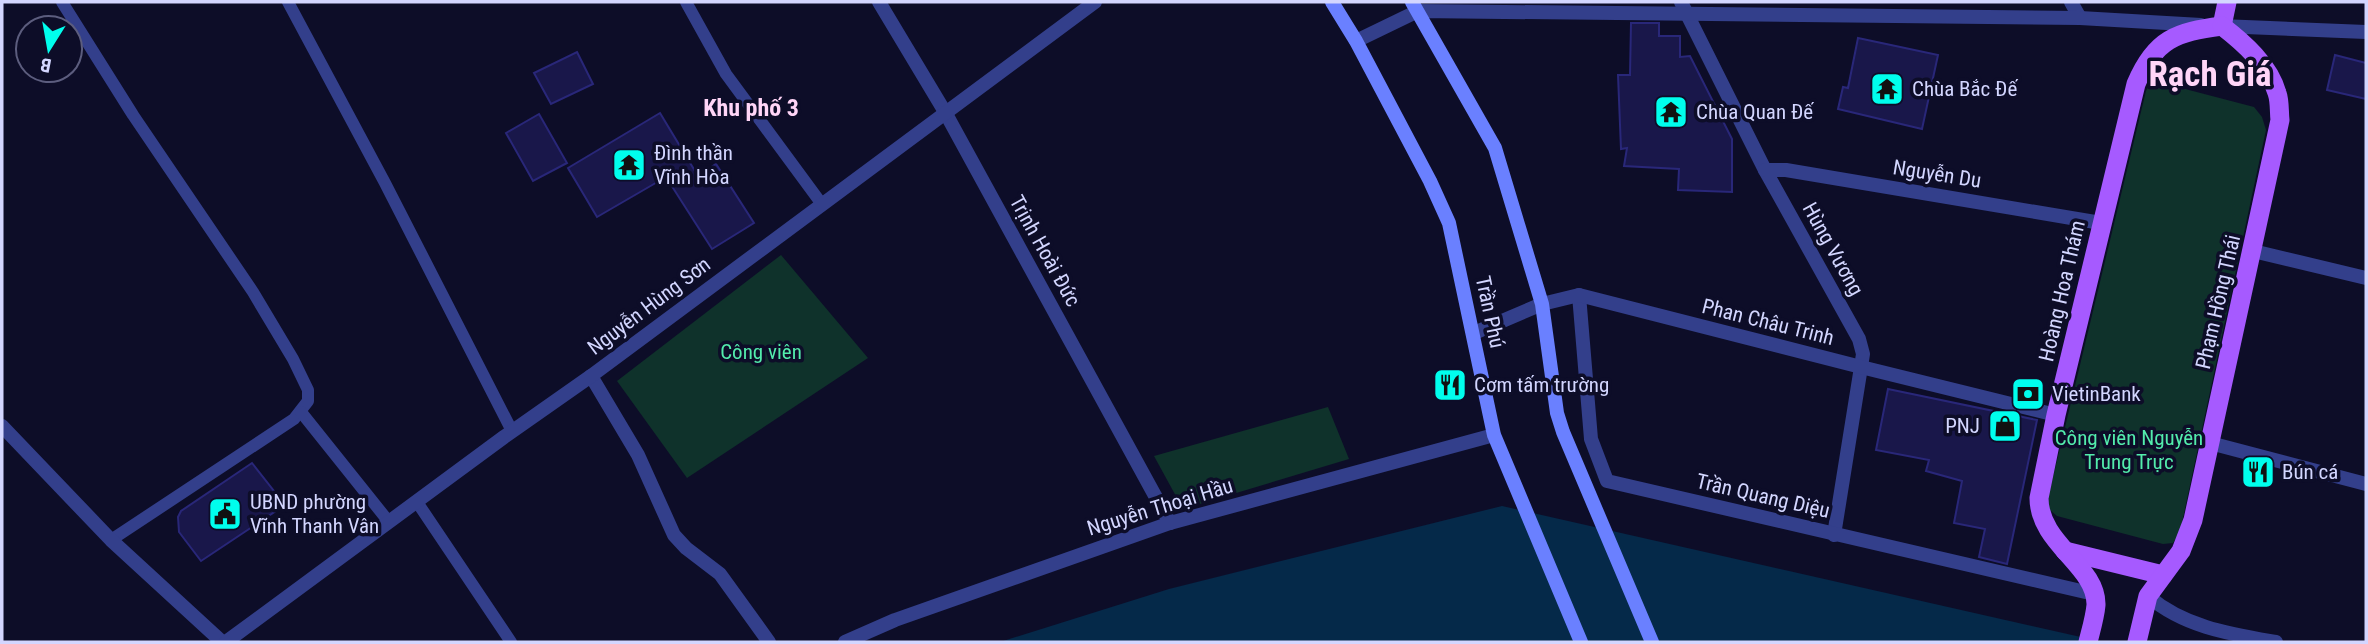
<svg xmlns="http://www.w3.org/2000/svg" width="2368" height="644" font-family="'Roboto Condensed',sans-serif">
  <style>
    .green { fill: #0f322b }
    .water { fill: #052949 }
    .building { fill: #19174a; stroke: #292779; stroke-width: 2 }
    .lines { fill: none; stroke-linecap: round; stroke-linejoin: round }
    .service { stroke: #333f8b; stroke-width: 12 }
    .minor { stroke: #333f8b; stroke-width: 14 }
    .tertiary { stroke: #333f8b; stroke-width: 14 }
    .secondary { stroke: #6a80ff; stroke-width: 14 }
    .primary { stroke: #a65aff; stroke-width: 19 }
    .labels { text-anchor: middle; dominant-baseline: central; stroke-width: 7; stroke-linejoin: round; paint-order: stroke }
    .poi-label { font-size: 21px; fill: #d3d6ff; stroke: #0d0d28; text-anchor: start }
    .street-label { font-size: 21px; fill: #d3d6ff; stroke: #0d0d28 }
    .park-label { font-size: 21px; fill: #53ecac; stroke: #0d0d28 }
    .quarter-label { font-size: 24px; font-weight: bold; fill: #ffd5f7; stroke: #0d0d28 }
    .town-label { font-size: 35px; font-weight: bold; fill: #ffd5f7; stroke: #0d0d28 }
  </style>
  <rect width="100%" height="100%" fill="#0d0d28"/>
  <g class="green">
    <polygon points="2150,83 2166,84 2254,107 2262,117 2266,130 2180,532 2173,543 2163,544 2057,516 2050,510 2047,502 2146,91"/>
    <polygon points="781,255 868,358 687,478 617,381"/>
    <polygon points="1328,407 1349,459 1183,509 1154,456"/>
  </g>
  <polygon class="water" points="1502,506 2103,642 1000,642 1169,589"/>
  <g class="building">
    <polygon points="1631,23 1659,23 1659,36 1680,36 1680,57 1690,56 1732,139 1732,192 1678,190 1679,169 1624,166 1627,148 1621,149 1618,75 1630,75"/>
    <polygon points="1858,38 1938,55 1922,129 1838,109 1843,87 1848,88"/>
    <polygon points="577,52 593,84 551,104 534,73"/>
    <polygon points="2335,55 2366,63 2366,99 2327,90"/>
    <polygon points="660,113 698,176 716,164 754,223 712,249 666,177 597,217 568,168"/>
    <polygon points="539,114 567,163 533,181 506,133"/>
    <polygon points="1888,389 2037,420 2007,564 1979,557 1985,529 1954,523 1962,481 1926,471 1929,460 1876,450"/>
    <polygon points="252,463 285,505 201,561 179,532 178,517 181,511"/>
  </g>
  <g class="lines">
    <g class="service">
      <polyline points="62,2 133,115 253,292 293,359 308,390 308,401 294,419 111,540"/>
      <polyline points="288,2 385,183 512,431"/>
      <polyline points="686,2 726,74 821,203"/>
      <polyline points="301,412 389,522"/>
      <polyline points="417,502 511,642"/>
    </g>
    <g class="minor">
      <polyline points="879,2 945,112 1170,523"/>
      <polyline points="1681,2 1765,170 1859,339 1863,354 1861,367 1834,535"/>
      <polyline points="2071,2 2080,18"/>
      <polyline points="2221,26 2366,32"/>
      <polyline points="1356,41 1418,11 2080,18 2201,25"/>
      <polyline points="1765,170 1786,170 2101,223"/>
      <polyline points="2253,251 2366,278"/>
      <polyline points="1579,295 1591,439 1607,481 2094,594"/>
      <polyline points="1474,333 1542,304 1579,295 1861,367 2056,415"/>
      <polyline points="591,376 638,455 674,535 686,548 720,574 769,642"/>
      <polyline points="2,426 111,540 222,642"/>
      <polyline points="2210,443 2366,484"/>
      <path d="M2148 596C2184 627 2230 634 2276 642"/>
    </g>
    <g class="tertiary">
      <polyline points="226,642 504,437 591,376 1095,2"/>
      <polyline points="845,642 895,620 1170,523 1494,435"/>
    </g>
    <g class="secondary">
      <polyline points="1332,2 1356,41 1430,181 1449,223 1494,435 1581,642"/>
      <polyline points="1412,2 1495,148 1542,304 1557,413 1563,432 1652,642"/>
    </g>
    <g class="primary">
      <polyline points="2222,26 2227,2"/>
      <polyline points="2065,551 2163,575"/>
      <path d="M2088 642C2091 630 2095 617 2096 605 2097 566 2039 544 2039 498L2056 415 2136 84C2155 39 2176 32 2222 26"/>
      <path d="M2137 642 2148 596 2181 551 2193 520 2280 120C2279 112 2280 101 2277 93 2269 65 2244 43 2222 26"/>
    </g>
  </g>
  <defs>
    <symbol id="temple-square" viewBox="-11 -11 22 22"><rect x="-9" y="-9" width="18" height="18" rx="4" fill="#00feed" stroke="#0d0d28"/><path d="M0-6L5-2H3V0L6.5 2.5H4V6H1.5V3h-3V6H-4V2.5H-6.5L-3 0V-2H-5Z" fill="#111"/></symbol>
    <symbol id="restaurant-square" viewBox="-11 -11 22 22"><rect x="-9" y="-9" width="18" height="18" rx="4" fill="#00feed" stroke="#0d0d28"/><path d="M-5-6h1v4h1v-4h1v4h1v-4h1v5L-1.5 .5V6h-2V.5L-5-1ZM5-6V6H3V1.5H1.5Q1.5-4 5-6Z" fill="#111"/></symbol>
    <symbol id="bank-square" viewBox="-11 -11 22 22"><rect x="-9" y="-9" width="18" height="18" rx="4" fill="#00feed" stroke="#0d0d28"/><path d="M-6-4H6V4H-6ZM0-2.3a2.3 2.3 0 1 0 0 4.6a2.3 2.3 0 1 0 0-4.6Z" fill="#111"/></symbol>
    <symbol id="shop-square" viewBox="-11 -11 22 22"><rect x="-9" y="-9" width="18" height="18" rx="4" fill="#00feed" stroke="#0d0d28"/><path d="M-5-2.5h2.3a2.7 3.5 0 0 1 5.4 0H5L5.5 6h-11ZM-1.5-2.5h3a1.5 2.3 0 0 0-3 0Z" fill="#111"/></symbol>
    <symbol id="civic-square" viewBox="-11 -11 22 22"><rect x="-9" y="-9" width="18" height="18" rx="4" fill="#00feed" stroke="#0d0d28"/><path d="M-.6-6.5H3V-4.5H.6V-3L4-1V1h2V6H-6V1h2V-1L-.6-3ZM-1.2 2.5V6h2.4V2.5Z" fill="#111"/></symbol>
  </defs>
  <g fill-rule="evenodd">
    <use href="#temple-square" x="1868" y="70" width="38" height="38"/>
    <use href="#temple-square" x="1652" y="93" width="38" height="38"/>
    <use href="#temple-square" x="610" y="146" width="38" height="38"/>
    <use href="#restaurant-square" x="1431" y="366" width="38" height="38"/>
    <use href="#bank-square" x="2009" y="375" width="38" height="38"/>
    <use href="#shop-square" x="1986" y="407" width="38" height="38"/>
    <use href="#restaurant-square" x="2239" y="453" width="38" height="38"/>
    <use href="#civic-square" x="206" y="495" width="38" height="38"/>
  </g>
  <g class="labels">
    <g class="poi-label">
      <text x="1912" y="89">Chùa Bắc Đế</text>
      <text x="1696" y="112">Chùa Quan Đế</text>
      <text x="654" y="153">Đình thần<tspan x="654" dy="24">Vĩnh Hòa</tspan></text>
      <text x="1474" y="385">Cơm tấm trường</text>
      <text x="2052" y="394">VietinBank</text>
      <text x="1980" y="426" text-anchor="end">PNJ</text>
      <text x="2282" y="472">Bún cá</text>
      <text x="250" y="502">UBND phường<tspan x="250" dy="24">Vĩnh Thanh Vân</tspan></text>
    </g>
    <g class="street-label">
      <text transform="translate(1937 174) rotate(9)">Nguyễn Du</text>
      <text transform="translate(1833 249) rotate(61)">Hùng Vương</text>
      <text transform="translate(1045 251) rotate(61)">Trịnh Hoài Đức</text>
      <text transform="translate(2062 291) rotate(-77)">Hoàng Hoa Thám</text>
      <text transform="translate(2218 302) rotate(-77)">Phạm Hồng Thái</text>
      <text transform="translate(649 306) rotate(-37)">Nguyễn Hùng Sơn</text>
      <text transform="translate(1490 312) rotate(78)">Trần Phú</text>
      <text transform="translate(1768 322) rotate(14)">Phan Châu Trinh</text>
      <text transform="translate(1763 496) rotate(13)">Trần Quang Diệu</text>
      <text transform="translate(1160 507) rotate(-17)">Nguyễn Thoại Hầu</text>
    </g>
    <g class="park-label">
      <text x="761" y="352">Công viên</text>
      <text x="2129" y="438">Công viên Nguyễn<tspan x="2129" dy="24">Trung Trực</tspan></text>
    </g>
    <g class="quarter-label">
      <text x="751" y="108">Khu phố 3</text>
    </g>
    <g class="town-label">
      <text x="2210" y="74">Rạch Giá</text>
    </g>
  </g>
  <rect width="2368" height="644" fill="none" stroke="#d3d6ff" stroke-width="7"/>
  <g transform="translate(49 49) rotate(191)"><circle r="33" fill="#0d0d28" stroke="#5c5d7e" stroke-width="2"/>
  <path d="M0-5L12 26L0 18L-12 26Z" fill="#00feed"/>
  <text y="-10" font-size="19" font-weight="bold" text-anchor="middle" fill="#d3d6ff">B</text>
  </g>
</svg>
